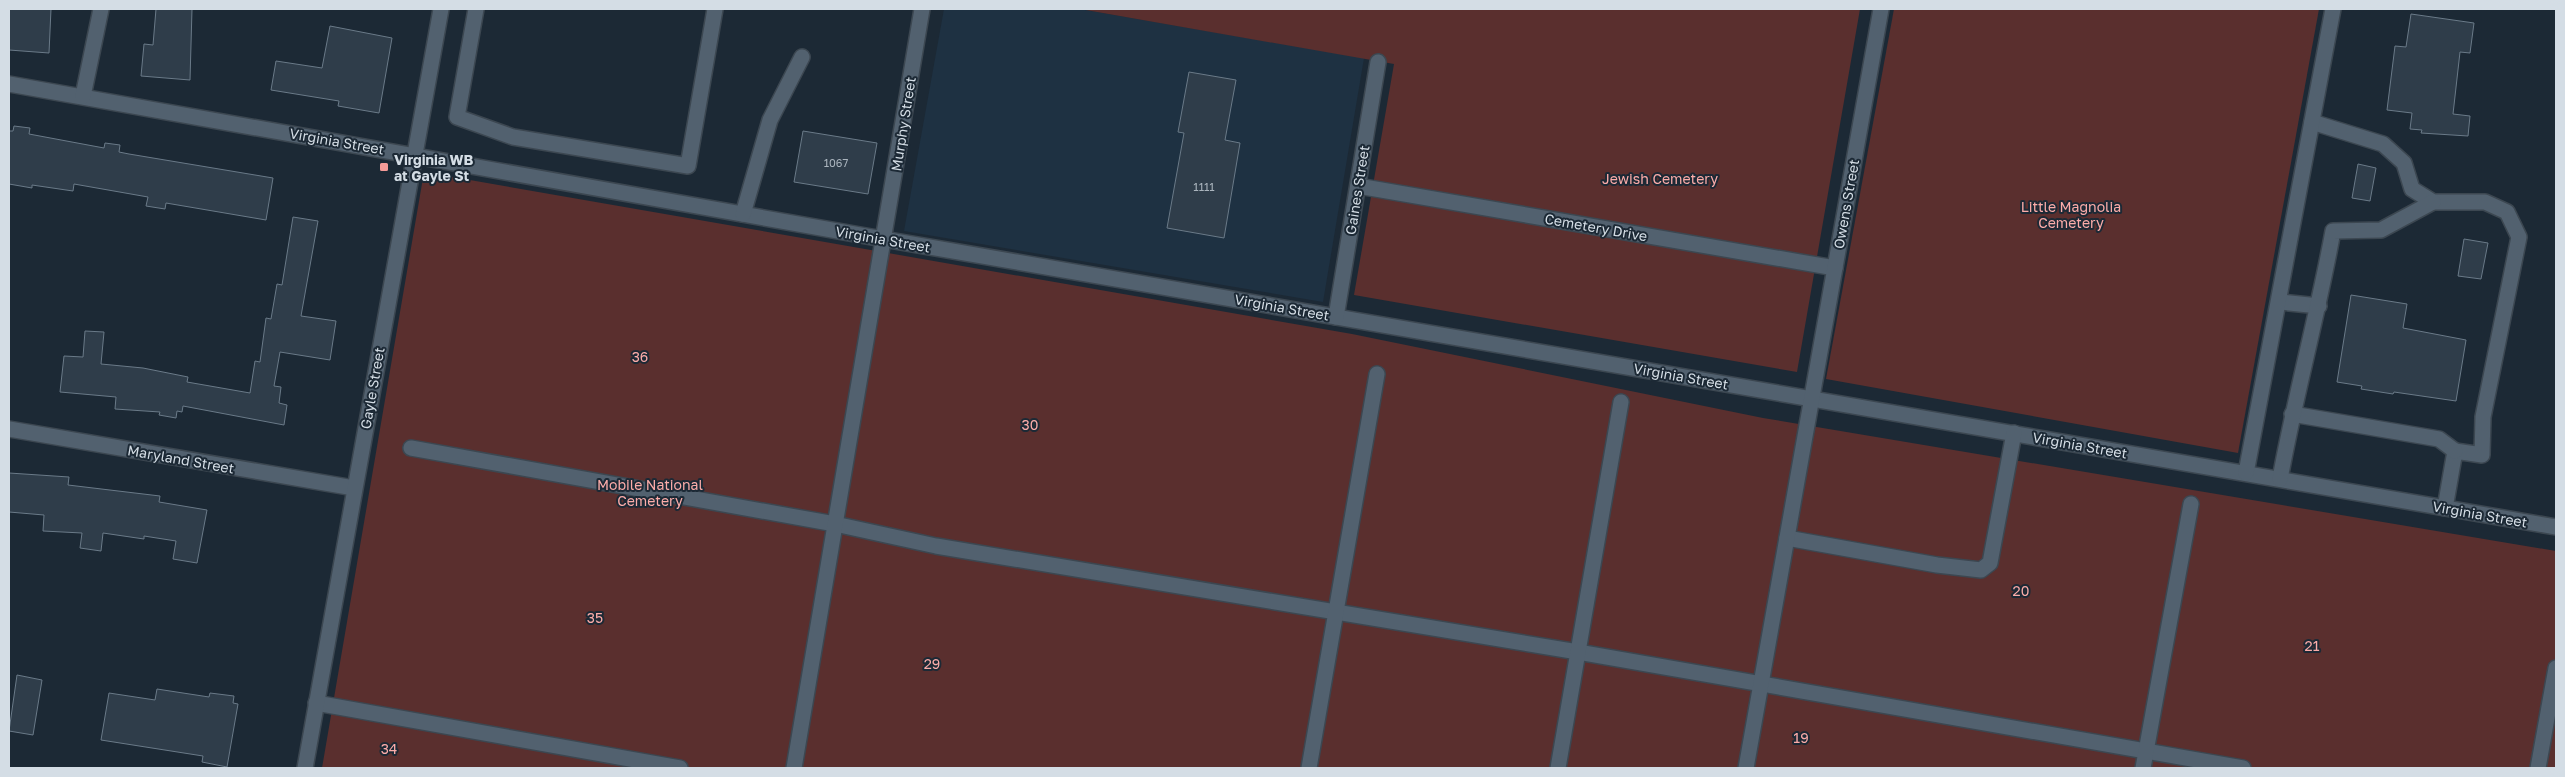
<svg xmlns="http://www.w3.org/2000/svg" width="2565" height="777" font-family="'Golos Text',sans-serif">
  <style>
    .built { fill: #1e3142 }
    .green { fill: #5a2f2e }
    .building { fill: #2f3d4a; stroke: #6a7a88 }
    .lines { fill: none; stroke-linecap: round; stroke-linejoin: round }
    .minor-casing { stroke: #3c4751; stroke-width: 18 }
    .minor { stroke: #52616f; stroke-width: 15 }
    .poi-dot { fill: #f59b98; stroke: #1c2935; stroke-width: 2 }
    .labels { text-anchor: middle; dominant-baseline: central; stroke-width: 4; stroke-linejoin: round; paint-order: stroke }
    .number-label { font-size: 11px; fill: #abb5be }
    .street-label { font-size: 14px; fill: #d4dde5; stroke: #1c2935 }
    .poi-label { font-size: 14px; font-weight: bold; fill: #d4dde5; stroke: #1c2935; text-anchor: start }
    .park-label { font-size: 14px; fill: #fcaca9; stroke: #1c2935 }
  </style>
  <rect width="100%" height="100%" fill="#1c2935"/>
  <polygon class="built" points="944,9 1080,9 1364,58 1323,302 904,231"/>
  <g class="green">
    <polygon points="1080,9 1860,9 1797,372 1354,295 1394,64"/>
    <polygon points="1894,9 2319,9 2238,453 1826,379"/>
    <polygon points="424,172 1352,334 1763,418 2556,551 2556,768 322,768"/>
  </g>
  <g class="building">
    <polygon points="9,9 51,9 49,53 9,50"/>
    <polygon points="156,9 192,9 190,80 141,76 144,44 153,45"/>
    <polygon points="2411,14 2474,23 2470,53 2460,52 2453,114 2470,116 2468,136 2421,133 2422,130 2410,129 2412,113 2387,110 2395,46 2406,47"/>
    <polygon points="330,26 392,38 379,113 338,106 339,101 271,90 276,61 322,68"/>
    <polygon points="1189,72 1236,80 1225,140 1240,143 1224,238 1167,228 1184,133 1178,132"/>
    <polygon points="14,126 30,128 29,134 104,148 105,143 120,145 119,152 129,154 273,178 266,220 166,203 165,209 146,206 148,197 74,184 73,191 32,185 32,188 9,184 9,131 13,131"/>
    <polygon points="803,131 877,143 868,194 794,182"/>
    <polygon points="2358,164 2376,168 2370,201 2352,198"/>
    <polygon points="293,217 318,221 301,316 336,321 330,360 280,352 274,386 281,387 279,403 287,405 284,425 183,406 182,412 177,411 176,418 159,415 160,412 115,409 116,397 60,392 64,356 83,357 85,331 104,332 101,364 143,368 188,377 187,382 250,393 255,361 260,362 266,318 271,319 277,284 282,285"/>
    <polygon points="2464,239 2488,243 2481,279 2458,276"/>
    <polygon points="2351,295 2407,304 2403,328 2466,340 2456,401 2394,392 2393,394 2361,389 2362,386 2337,382"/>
    <polygon points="9,473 69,477 68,485 160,496 159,502 207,510 197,563 173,559 176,541 144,536 144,539 103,533 101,551 80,548 82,533 43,531 44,515 9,512"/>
    <polygon points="17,675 42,680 33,735 9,731"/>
    <polygon points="157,689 209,697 210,693 234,696 233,703 238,704 227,767 202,762 203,756 101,740 109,693 155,700"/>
  </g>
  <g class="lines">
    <defs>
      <g id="minor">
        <polyline points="476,9 457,117 513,137 688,166 715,9"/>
        <polyline points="9,84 883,239 2556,527"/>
        <polyline points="83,96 101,9"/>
        <polyline points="2312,122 2383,144 2404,163 2412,189 2433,202 2485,202 2507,212 2519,237 2483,417 2482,455 2455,451 2445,508"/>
        <polyline points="1358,186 1835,268"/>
        <polyline points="743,214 770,120 802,57"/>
        <polyline points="2280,302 2319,306"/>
        <polyline points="1336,317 1378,62"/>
        <polyline points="2292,414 2439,439 2455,451"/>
        <polyline points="9,429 354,488"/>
        <polyline points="411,448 835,524 936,546 1578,652 2243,768"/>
        <polyline points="2246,473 2333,9"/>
        <path d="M2280 479C2295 396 2318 314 2333 231L2381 230 2433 202"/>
        <polyline points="1787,538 1937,565 1981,570 1990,563 2014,433"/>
        <polyline points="316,703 680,768"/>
        <polyline points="305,768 441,9"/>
        <polyline points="794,768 922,9"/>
        <polyline points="1309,768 1377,374"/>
        <polyline points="1558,768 1621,402"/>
        <polyline points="1746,768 1881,9"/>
        <polyline points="2143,768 2191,504"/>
        <polyline points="2538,768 2556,668"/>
      </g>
    </defs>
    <use href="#minor" class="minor-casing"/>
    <use href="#minor" class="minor"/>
  </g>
  <rect class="poi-dot" x="379" y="162" width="10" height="10" rx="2.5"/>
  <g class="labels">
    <g class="number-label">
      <text x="836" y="162">1067</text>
      <text x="1204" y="186">1111</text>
    </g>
    <g class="street-label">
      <text transform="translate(903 124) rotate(-81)">Murphy Street</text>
      <text transform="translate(337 141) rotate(10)">Virginia Street</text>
      <text transform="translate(1357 190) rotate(-81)">Gaines Street</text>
      <text transform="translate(1846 204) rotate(-80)">Owens Street</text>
      <text transform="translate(1596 227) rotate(10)">Cemetery Drive</text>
      <text transform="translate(883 239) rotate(10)">Virginia Street</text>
      <text transform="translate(1282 307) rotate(10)">Virginia Street</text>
      <text transform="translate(1681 376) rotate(10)">Virginia Street</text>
      <text transform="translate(372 388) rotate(-80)">Gayle Street</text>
      <text transform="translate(2080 445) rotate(10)">Virginia Street</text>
      <text transform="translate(181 459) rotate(10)">Maryland Street</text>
      <text transform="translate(2480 514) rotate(10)">Virginia Street</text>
    </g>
    <g class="poi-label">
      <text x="394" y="159">Virginia WB<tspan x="394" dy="16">at Gayle St</tspan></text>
    </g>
    <g class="park-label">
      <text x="1660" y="178">Jewish Cemetery</text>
      <text x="2071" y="206">Little Magnolia<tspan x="2071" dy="16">Cemetery</tspan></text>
      <text x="640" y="356">36</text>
      <text x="1030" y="424">30</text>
      <text x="650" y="484">Mobile National<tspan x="650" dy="16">Cemetery</tspan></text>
      <text x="2021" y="590">20</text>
      <text x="595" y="617">35</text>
      <text x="2312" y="645">21</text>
      <text x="932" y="663">29</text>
      <text x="1801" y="737">19</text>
      <text x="389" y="748">34</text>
    </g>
  </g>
  <rect width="2565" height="777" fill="none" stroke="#d4dde5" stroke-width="20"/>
</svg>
